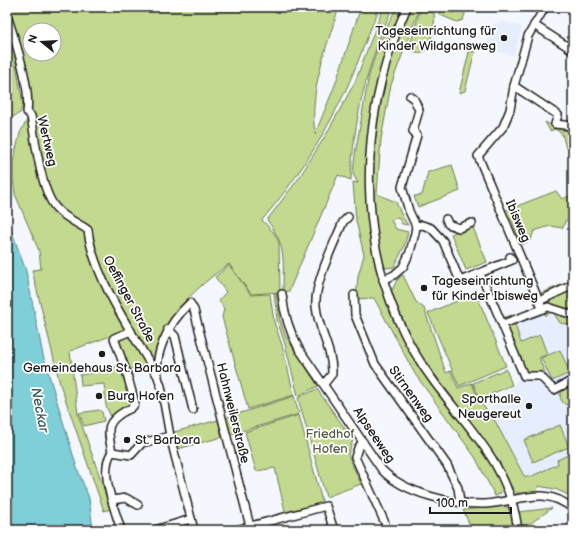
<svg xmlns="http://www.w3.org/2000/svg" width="580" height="537" font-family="'Balsamiq Sans',sans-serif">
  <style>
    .built { fill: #e6edfd }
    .green { fill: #c2d98f; stroke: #6f7a56; fill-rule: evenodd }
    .water { fill: #7fcfd8; stroke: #57878d }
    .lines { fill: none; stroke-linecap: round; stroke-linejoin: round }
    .minor-casing { stroke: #1c1c1c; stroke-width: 10 }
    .minor { stroke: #fff; stroke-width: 7 }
    .poi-dot { fill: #1c1c1c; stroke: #fff; stroke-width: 1.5 }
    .labels { text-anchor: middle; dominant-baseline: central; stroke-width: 3.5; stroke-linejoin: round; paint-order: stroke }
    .poi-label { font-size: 13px; fill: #1c1c1c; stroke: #fff; text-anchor: start }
    .street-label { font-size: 13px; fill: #1c1c1c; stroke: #fff }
    .park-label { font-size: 13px; fill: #565e44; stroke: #fff }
    .water-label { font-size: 14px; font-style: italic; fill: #3f5b5e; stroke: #fff }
  </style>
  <rect width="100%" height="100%" fill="#f4f7fe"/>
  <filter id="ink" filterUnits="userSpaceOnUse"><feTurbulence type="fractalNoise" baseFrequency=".025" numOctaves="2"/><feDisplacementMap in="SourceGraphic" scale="8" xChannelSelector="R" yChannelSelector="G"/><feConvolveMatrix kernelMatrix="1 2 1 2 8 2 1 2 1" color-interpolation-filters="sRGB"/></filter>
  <g filter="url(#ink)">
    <g class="built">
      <polygon points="502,21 522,27 514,56 486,48 493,24"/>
      <polygon points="549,313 573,319 573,462 540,476 522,477 493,428 490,409 494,402 516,383 519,375 500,326"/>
    </g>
    <g class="green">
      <path d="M7 7H339C326 48 309 91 315 134L335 85 361 7H380C366 38 356 70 341 100 320 143 293 184 262 220L274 233 279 242 280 292 251 294 229 264C207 279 181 302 167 325 161 335 158 350 157 361L128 370 113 335 70 351 78 414 111 509 104 511 60 384 32 270 41 269 39 251 15 194 13 179V162L20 133 28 118 41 185 55 206 46 181 19 49ZM30 30H54V54H30Z"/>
      <path d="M411 7H420L391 85 381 139 377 194 396 202 402 216 408 225 402 224 398 217 391 220 396 229 408 232 404 247 394 267 386 268 382 264C374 215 368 165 375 115 380 78 398 42 411 7Z"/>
      <polygon points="458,7 467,7 463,20 457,22 440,15 440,9 454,13"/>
      <path d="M386 10 390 11V13C367 66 353 122 351 180L338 175 289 291 283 292C283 261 287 246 267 220L299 178 327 133 355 82 382 11Z"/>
      <path d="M422 10 434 13C436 27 431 40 425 51L419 53 409 49 419 13Z"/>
      <path d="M394 12 400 14C356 127 351 242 411 352 417 361 425 370 431 378 446 398 461 417 475 436 486 451 495 470 504 486L500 494 495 496 475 457 415 374 374 298 356 299 358 276 364 255 356 221 353 182 358 183 353 174 355 154 369 75 377 49Z"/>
      <polygon points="7,29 14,52 23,105 20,113 7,120"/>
      <polygon points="475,51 465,91 459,93 469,52"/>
      <polygon points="545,122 563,131 573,129 573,144 566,148 562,134 555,129 550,131"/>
      <polygon points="452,165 460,191 418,207 414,196 422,195 428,172"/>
      <polygon points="556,191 562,199 573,195 573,218 565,221 563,228 550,226 534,231 531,240 521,245 512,221 504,211"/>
      <polygon points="472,225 487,262 466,270 451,234"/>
      <polygon points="229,265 251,295 270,294 274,322 282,345 294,395 248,409 222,317 224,309 219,300 226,292 215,277"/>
      <polygon points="403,275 416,302 424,308 446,373 451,371 458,388 472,383 479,401 494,419 524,476 530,477 558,464 557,460 570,454 573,462 573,497 555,489 538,486 537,493 515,493 493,452 415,348 391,292 397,280"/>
      <polygon points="573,280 573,325 560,323 553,312 545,315 539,294"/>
      <polygon points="274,293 276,293 280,320 285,335 318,386 298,396 285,344 277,320"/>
      <polygon points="476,293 506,366 459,386 428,313"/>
      <polygon points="512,315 521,343 540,335 547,354 539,358 549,383 525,375 502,318"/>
      <polygon points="560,350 570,373 552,381 541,358"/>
      <polygon points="121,364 129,386 125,387 129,403 134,402 112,419 106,406 104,384 81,386 80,375 107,370"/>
      <polygon points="506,369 512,385 480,399 473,383"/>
      <path d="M568 387 573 388V405C565 406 561 403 560 395L563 389Z"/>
      <polygon points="317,389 353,440 348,455 361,484 326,497 298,398"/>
      <polygon points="294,396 299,414 229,435 225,418"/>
      <polygon points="99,410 102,412 104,421 84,426 79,413"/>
      <polygon points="299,415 323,505 286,515 275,468 256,471 245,432"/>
      <polygon points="218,420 222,437 174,450 172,440 174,432"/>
      <polygon points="560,425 569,447 533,462 524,440"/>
      <polygon points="504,506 511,509 516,530 506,530 505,527 499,530 472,530 463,510"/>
      <polygon points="552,508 524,528 524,530 521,530 519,512"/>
    </g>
    <polygon class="water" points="7,218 26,271 43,355 77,468 89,498 93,530 7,530"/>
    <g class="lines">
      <defs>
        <g id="minor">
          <path d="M407 7C352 127 354 275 435 383 471 431 510 467 518 530"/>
          <path d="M7 16C15 39 31 89 27 112L31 116C35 138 41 194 57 209 65 218 78 223 88 230 93 277 133 334 157 375"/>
          <polyline points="534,25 573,50"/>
          <polyline points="514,86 558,115 555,124 573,126"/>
          <polyline points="446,219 448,224 459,228 472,223"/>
          <polyline points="416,226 422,225 431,228 443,241 460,281 512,260 510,257"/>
          <polyline points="479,273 485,284 524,376 540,376 554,390 573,380"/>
          <polyline points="383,280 394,275 403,267 410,252 415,233 416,226 409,211 402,187 417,135 413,131 419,110 414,99 410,96"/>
          <path d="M282 294C284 314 289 331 299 349L382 470C404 493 453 505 485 504 518 502 544 484 573 509"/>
          <polyline points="354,295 355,315 375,364 447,465 458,488 460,502"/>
          <polyline points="539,301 573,285"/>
          <polyline points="542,308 478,156 503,127 510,110 514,86 528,36 545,7"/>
          <polyline points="503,324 548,307 573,315"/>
          <polyline points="168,329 175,336 193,410"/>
          <path d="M324 384 332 374C333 350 318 330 316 306 314 283 334 244 343 222L348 217"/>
          <polyline points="363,442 358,448 355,457 385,523"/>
          <path d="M112 452C108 431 104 423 125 411 130 409 133 408 135 403L127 374 114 338 131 331"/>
          <path d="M112 452C98 471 115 509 121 530"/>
          <polyline points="112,452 131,455 142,443 170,436"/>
          <polyline points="112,500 126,498 138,505"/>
          <polyline points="155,530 191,519"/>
          <path d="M194 530 170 436 161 386C149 359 169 322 190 303L194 310 201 337 251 530"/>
          <polyline points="236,530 326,506 334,530"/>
        </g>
      </defs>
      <use href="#minor" class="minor-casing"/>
      <use href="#minor" class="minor"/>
    </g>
  </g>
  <g class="poi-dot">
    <circle cx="504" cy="38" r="4"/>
    <circle cx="424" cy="288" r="4"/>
    <circle cx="102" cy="354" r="4"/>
    <circle cx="99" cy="396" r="4"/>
    <circle cx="529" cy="406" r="4"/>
    <circle cx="127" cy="440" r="4"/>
  </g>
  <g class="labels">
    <g class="poi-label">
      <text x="496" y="31" text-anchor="end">Tageseinrichtung für<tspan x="496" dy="15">Kinder Wildgansweg</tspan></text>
      <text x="432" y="281">Tageseinrichtung<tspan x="432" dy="15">für Kinder Ibisweg</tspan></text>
      <text x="102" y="368" text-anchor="middle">Gemeindehaus St. Barbara</text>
      <text x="107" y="396">Burg Hofen</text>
      <text x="521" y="399" text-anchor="end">Sporthalle<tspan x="521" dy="15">Neugereut</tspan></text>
      <text x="135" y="440">St. Barbara</text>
    </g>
    <g class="street-label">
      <text transform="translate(47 141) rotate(77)">Wertweg</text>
      <text transform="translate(518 221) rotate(67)">Ibisweg</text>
      <text transform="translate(129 299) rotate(62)">Oeffinger Straße</text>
      <text transform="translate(411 394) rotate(54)">Stirnenweg</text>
      <text transform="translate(233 413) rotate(76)">Hahnweilerstraße</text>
      <text transform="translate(374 435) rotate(56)">Alpseeweg</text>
    </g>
    <g class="park-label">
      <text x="330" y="434">Friedhof<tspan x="330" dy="15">Hofen</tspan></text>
    </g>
    <g class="water-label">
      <text transform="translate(40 410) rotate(79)">Neckar</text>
    </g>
  </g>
  <rect width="580" height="537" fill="none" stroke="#fff" stroke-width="24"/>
  <rect x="12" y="12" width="556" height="513" fill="none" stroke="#1c1c1c" stroke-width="1.5" filter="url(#ink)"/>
  <g transform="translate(42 42) rotate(288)"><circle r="19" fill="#ffffff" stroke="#a4a4a4"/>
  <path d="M0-3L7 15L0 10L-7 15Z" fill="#1c1c1c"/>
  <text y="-6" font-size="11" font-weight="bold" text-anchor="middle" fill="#1c1c1c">N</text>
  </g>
  <path d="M430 507v6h81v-6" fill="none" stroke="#1c1c1c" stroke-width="2"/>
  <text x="436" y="507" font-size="12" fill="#1c1c1c" stroke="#ffffff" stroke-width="3" paint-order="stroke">100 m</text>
</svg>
